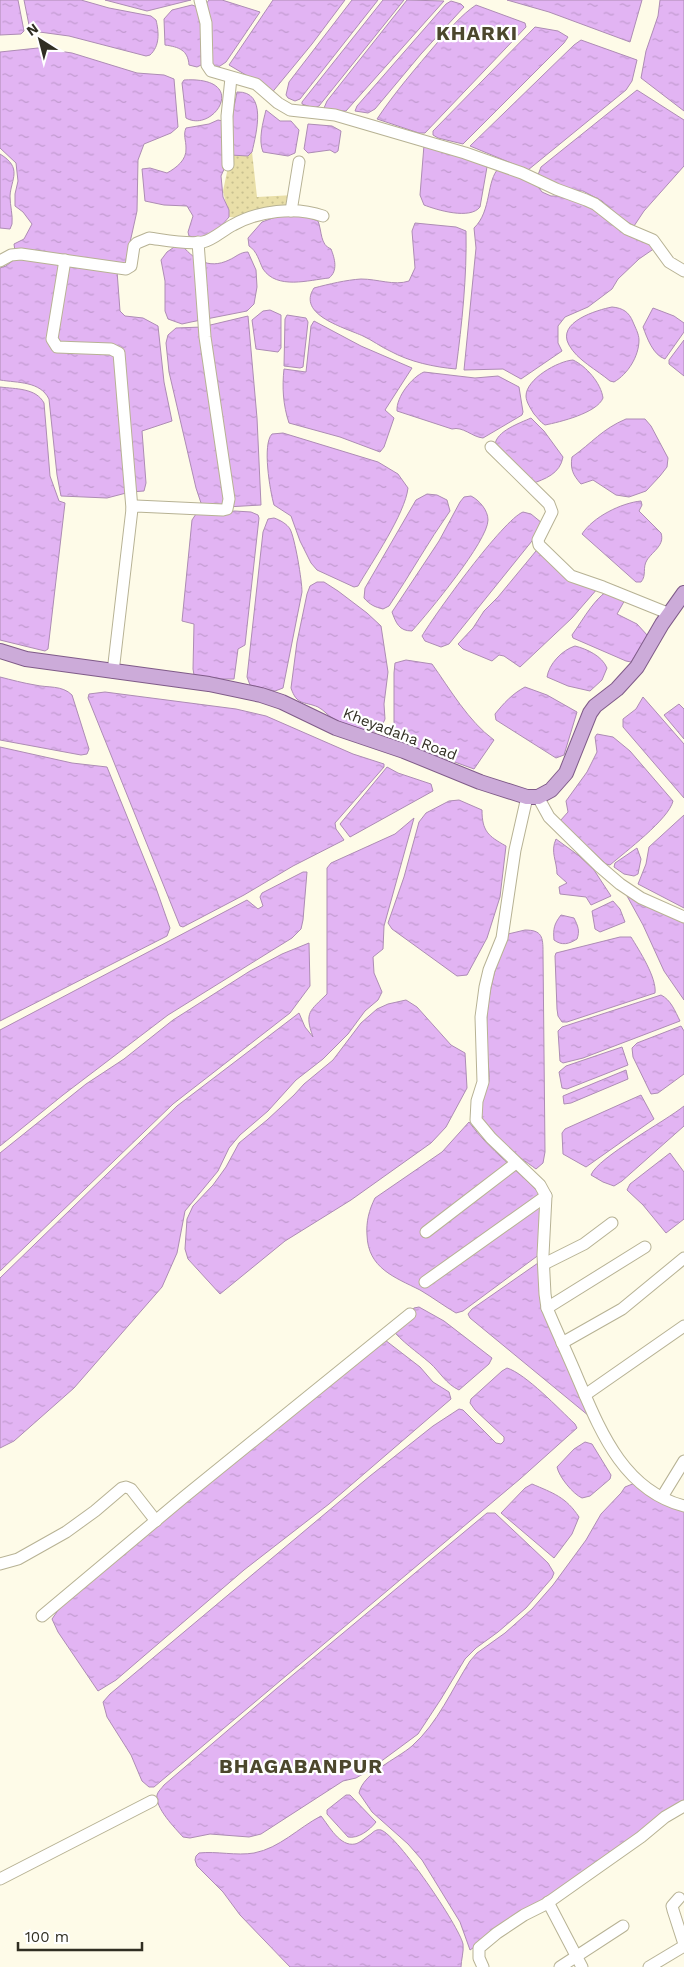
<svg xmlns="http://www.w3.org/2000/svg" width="684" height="1967" font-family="'Work Sans',sans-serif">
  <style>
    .garden { fill: url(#garden-dots) }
    .water { fill: url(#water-ripples); stroke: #ad8cb4 }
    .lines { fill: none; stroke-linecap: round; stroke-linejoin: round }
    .minor-casing { stroke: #b7b294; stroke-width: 13 }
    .major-casing { stroke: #7f5b88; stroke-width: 16 }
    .minor { stroke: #fff; stroke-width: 11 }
    .major { stroke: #ccabd9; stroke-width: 14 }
    .labels { text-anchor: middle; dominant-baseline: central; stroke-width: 4.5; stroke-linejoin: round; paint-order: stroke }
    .street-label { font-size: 15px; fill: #302e22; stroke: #fff }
    .district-label { font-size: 20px; font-weight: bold; letter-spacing: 1px; fill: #4c472d; stroke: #fff }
  </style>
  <defs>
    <pattern id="garden-dots" width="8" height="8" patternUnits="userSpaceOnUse" patternTransform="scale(1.25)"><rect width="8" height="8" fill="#e9dfa8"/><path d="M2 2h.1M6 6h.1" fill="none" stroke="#c8c090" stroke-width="1.8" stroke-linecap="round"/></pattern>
    <pattern id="water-ripples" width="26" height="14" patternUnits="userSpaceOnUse" patternTransform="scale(1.25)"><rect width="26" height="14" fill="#e2b4f3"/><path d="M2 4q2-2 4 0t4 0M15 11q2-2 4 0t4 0" fill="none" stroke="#c29bd0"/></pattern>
  </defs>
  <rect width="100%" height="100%" fill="#fefbe8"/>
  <polygon class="garden" points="252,152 257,197 294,195 291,211 245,218 229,217 223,191 227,172 225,167 230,155 248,156"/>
  <g class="water">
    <polygon points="0,0 18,0 24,31 21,34 0,35"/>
    <path d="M24 0H81L109 8 151 16 156 20C159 32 160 46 150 55L146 56 69 36 32 31 30 30Z"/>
    <polygon points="105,0 191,0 147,11"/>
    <polygon points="209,0 222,0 260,12 226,62 217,68 211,63 206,4"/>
    <polygon points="273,0 345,0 312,44 270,95 251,78 229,65"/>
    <polygon points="352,0 378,0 300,99 295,101 288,98 286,95 289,82"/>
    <polygon points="383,0 404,0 319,106 314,108 302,104 302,102"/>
    <polygon points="407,0 444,1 346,111 327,111 324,108 327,101"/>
    <polygon points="507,0 642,0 630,42 549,12"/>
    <polygon points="660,0 684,0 684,111 641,78 646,51 658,16"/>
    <polygon points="451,1 461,4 464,7 421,54 375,109 368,113 355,111 357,106 446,4"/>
    <path d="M192 5 200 8 203 64 197 67 189 65C188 50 179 47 165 45L164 19 172 10Z"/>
    <path d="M476 5 525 23 526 27 425 133H419L377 119C395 92 416 68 437 43 449 30 461 15 476 5Z"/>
    <polygon points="535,27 558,31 568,37 564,43 463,144 438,138 433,135 433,131"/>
    <polygon points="581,40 637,60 632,81 626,90 528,170 470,146 574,45"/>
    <polygon points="38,48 72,53 137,73 164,75 174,79 178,127 171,133 144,144 138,160 137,211 125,265 15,251 14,244 24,239 32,224 23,212 15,206 15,194 18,181 16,163 0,148 0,52"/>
    <path d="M184 80C251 76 214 134 186 118L182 83Z"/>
    <polygon points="637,90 684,120 684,166 644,211 634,226 621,218 602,201 583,191 569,190 538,175 541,167"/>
    <path d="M237 92C268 91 256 134 252 152L248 156 230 155 233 112Z"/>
    <path d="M266 110 280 121H291L299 130 295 153 288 156 263 152C258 140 263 122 266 110Z"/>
    <path d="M218 120 223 121 225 167 221 176 223 197 229 210V217C218 230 207 241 189 236L188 232 193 216 187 206 164 205 145 201 142 169 150 168 167 173C176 168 187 160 186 148 186 140 183 135 186 128L209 124Z"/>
    <polygon points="308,124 332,126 341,131 338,151 335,153 330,150 308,153 304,149"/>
    <path d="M424 145 483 163 487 167 480 207C470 220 437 210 424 205L420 195Z"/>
    <path d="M0 154C23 168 11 179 10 196 10 206 13 215 12 224L10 229 0 228Z"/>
    <path d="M499 168 534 181 542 192 551 196H564L586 202 655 248 639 259 618 279 612 289 588 307 565 317 558 326V343L562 351 521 379 503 369 464 370 476 248 474 228C492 211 486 180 499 168Z"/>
    <path d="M281 215H302L318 221C322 231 320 245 331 249 335 259 338 271 329 278 309 280 277 290 263 269 259 261 257 251 249 246L248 238 262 222Z"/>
    <path d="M415 223 456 227 466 231C467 277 462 323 456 369 434 367 410 362 390 351 381 347 372 340 363 336 346 328 296 315 314 288 329 284 346 280 361 279 378 279 394 286 409 281L415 268 412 231Z"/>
    <path d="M180 243C193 259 208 270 229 260 236 257 240 252 248 252L256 270 257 287 254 304 247 311 191 322 182 324 168 319 165 311V281L161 260 167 252Z"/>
    <path d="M16 258 117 271 120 311 125 316 143 318 158 326 164 382 172 421 142 431 146 483 144 491 130 492 107 498 61 496 57 475 49 399C40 381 18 383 0 380V268L6 266Z"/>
    <path d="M612 307C623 308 629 312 633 322 635 327 639 334 639 340 639 356 628 374 614 382L610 381C597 370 577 360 569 345 556 322 597 310 612 307Z"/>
    <path d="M653 308 674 316 684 323V332L665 359C653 355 647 338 643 327Z"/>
    <polygon points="270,310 281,315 281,348 278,352 256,349 252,320 263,311"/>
    <polygon points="287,315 306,318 308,322 303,367 300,368 284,366 285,319"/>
    <polygon points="248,316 257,418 261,505 209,508 201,503 196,488 169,372 166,343 168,335 176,328 202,327"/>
    <path d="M314 321 361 346 412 368 385 410 394 418 384 447 380 452 340 437 289 423C283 405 282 387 284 369L306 372 311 326Z"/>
    <polygon points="684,340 684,376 669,364 669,360"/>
    <path d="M573 360C586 366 601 383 603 398 597 413 560 422 545 425 540 422 538 418 534 414 531 409 526 402 526 396 526 379 558 361 573 360Z"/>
    <path d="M424 372 475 378 498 376 519 387 523 412 522 415 483 438C472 437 463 426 452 429L397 411C396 397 412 377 424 372Z"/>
    <path d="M0 387C16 389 36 388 44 403L50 476 59 501 65 503 48 649 45 651 0 640Z"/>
    <path d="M531 418 544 431 563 457C560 474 545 479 531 484L495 445C496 431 520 423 531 418Z"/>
    <path d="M626 419H645L651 426 668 458 667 467 660 476 646 491 629 497 616 495 593 480 581 484C573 475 570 469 572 457 592 443 602 429 626 419Z"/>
    <path d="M283 433 378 462 398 474 408 488C405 514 372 562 358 586L354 587 317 570 311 563 300 541 291 516 274 505C270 491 262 444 272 434Z"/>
    <path d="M427 494 437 495 447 500 450 511C428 542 410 575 389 606L383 609C375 607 370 605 364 598L365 588 416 500Z"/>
    <path d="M471 496C479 500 488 510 488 520 488 541 428 613 412 631 399 631 396 623 392 612L439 541 460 502 464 497Z"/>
    <path d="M641 501 642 505 639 511 661 533C665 545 653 551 647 560 642 568 647 575 641 582H636L582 534C593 517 621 503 641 501Z"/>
    <polygon points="235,511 251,512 258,515 259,518 245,645 238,649 234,679 221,679 194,675 193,669 194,624 182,621 192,520 196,514"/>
    <path d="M523 512 531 514 542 523 540 531 449 644 441 647 425 641 422 636C435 614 503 520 523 512Z"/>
    <path d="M274 518C280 520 287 524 290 529 295 538 302 581 302 592L283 688 275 691 250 685 247 677 263 532 268 519Z"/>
    <polygon points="542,547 561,571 598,588 572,618 520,667 504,656 499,655 492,661 463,649 458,644 473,628 484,611 498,597 536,551"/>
    <path d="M317 582H324L338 591 367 613 381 626 388 672 384 704 385 719 379 732C366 733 345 727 334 719 328 716 324 710 318 707 304 701 297 706 291 688L297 642 307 594 310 586Z"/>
    <path d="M615 586C622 588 625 591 626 598L617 614 637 624 648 636 631 662 626 661 573 638 572 635C585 617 595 596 615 586Z"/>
    <path d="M575 646C587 649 602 656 607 668L602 680 590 691 568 686 547 677C549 664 562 650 575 646Z"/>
    <path d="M406 660 432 664C450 689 468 721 494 740L474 769 394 740V673L395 663Z"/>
    <path d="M0 677C12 680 23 683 35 685 48 688 62 685 72 695L89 749 87 754 81 755 0 740Z"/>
    <path d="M525 687 547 695 577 712 564 755 556 758 496 720 495 714C504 703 512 694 525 687Z"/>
    <polygon points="105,692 236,709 266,716 353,754 384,764 384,767 335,823 336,829 344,840 293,866 244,895 183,927 180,926 88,698 89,694"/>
    <polygon points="643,697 684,744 684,798 623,727 623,719 636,709"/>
    <polygon points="679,704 684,709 684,739 664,715"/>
    <path d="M597 734 613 737 630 751 673 801C669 819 625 852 610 865L606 864 560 821 568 812 566 801 587 772 597 752 595 737Z"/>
    <polygon points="0,747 72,763 107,767 156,888 170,928 167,936 0,1021"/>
    <polygon points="387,767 398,773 431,784 433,791 350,837 340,824"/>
    <path d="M459 800 482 810C482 831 488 836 506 846L500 897 487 938 467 975 457 976 392 929 388 923 404 877 419 822 426 813 449 801Z"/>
    <polygon points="684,815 684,908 638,884 646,864 649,847"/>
    <path d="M414 818 384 926 383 949 373 957 374 973 382 992 378 1000 365 1011 348 1034 323 1059 296 1080 268 1111 240 1135 229 1148 218 1171 185 1211 177 1253 162 1287 74 1388 14 1441 0 1448V1278L177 1106 299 1013 305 1027 313 1037C304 1012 310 1011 327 994V868L331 863 395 834Z"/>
    <path d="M556 839 578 855 594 870 611 896 591 905 586 897 560 894 559 887 567 883 557 874C557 861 550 852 556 839Z"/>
    <polygon points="637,848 641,859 638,874 634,876 624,874 614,867 615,863"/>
    <polygon points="303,872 307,872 303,920 301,929 292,938 168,1015 63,1095 0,1146 0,1030 247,900 258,909 263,906 260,897 262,893"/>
    <polygon points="627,896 630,896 684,920 684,1000 664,971 643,925"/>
    <polygon points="613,901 620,909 625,922 600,932 595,929 592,911"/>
    <path d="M561 915 574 918C578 926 580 931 577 939 569 944 562 946 554 940 553 929 554 924 561 915Z"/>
    <path d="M525 930C542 930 543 937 543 952L545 1152 543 1163 536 1169C517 1155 486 1136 479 1113 476 1102 486 1091 489 1081 490 1074 486 1048 486 1039 486 1001 493 969 508 934Z"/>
    <path d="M620 937H631C639 950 657 978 655 993L567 1022H562L558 1016 557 1009 555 956 556 953Z"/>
    <polygon points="309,943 310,986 290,1013 173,1104 0,1271 0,1153 86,1084 124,1059 173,1020 250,971 282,954"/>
    <path d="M661 995C671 1000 675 1011 680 1021L583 1058 563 1063 560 1061 558 1031 562 1027Z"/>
    <polygon points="406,1000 417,1007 451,1045 465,1053 467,1088 446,1127 431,1143 351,1200 285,1241 220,1294 188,1259 185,1249 187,1219 193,1206 213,1185 226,1167 239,1143 267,1120 294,1095 304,1084 333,1060 361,1023 377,1009 388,1004"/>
    <polygon points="681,1026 684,1031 684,1074 658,1093 651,1094 633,1057 632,1048 637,1043"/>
    <polygon points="622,1047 628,1065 567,1089 562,1088 559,1072 566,1066"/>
    <polygon points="626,1070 628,1079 571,1103 564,1104 563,1096"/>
    <polygon points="641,1095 654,1119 586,1167 563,1154 562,1133 565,1129"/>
    <path d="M684 1106V1126L622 1181 614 1186 603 1182 591 1175C598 1157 666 1121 684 1106Z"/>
    <path d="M469 1122C490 1151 518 1170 542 1196L540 1254 463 1311 456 1313C444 1306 432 1297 420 1290 394 1277 368 1268 367 1235 366 1222 369 1210 375 1198L442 1152Z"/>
    <polygon points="670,1153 684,1172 684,1219 666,1233 643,1205 627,1190 630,1184"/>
    <polygon points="538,1263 542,1285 589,1416 470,1318 468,1314 472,1309"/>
    <path d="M419 1307 444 1321 492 1358 489 1364 459 1390C446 1384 440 1372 430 1363 416 1351 402 1342 391 1328L414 1308Z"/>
    <polygon points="385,1340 420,1367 433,1382 449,1392 451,1399 329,1504 244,1570 116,1680 98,1691 58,1632 52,1619 63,1603"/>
    <path d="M507 1368C526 1374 559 1409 575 1424L577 1428 520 1479 154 1787H149L142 1781 131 1755 107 1717 103 1702 110 1694 370 1476 433 1426 459 1409 463 1410 496 1443 501 1444 504 1441V1437L475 1410 470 1403 471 1399 502 1371Z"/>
    <path d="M585 1442 592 1444 611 1475 610 1479 590 1496 582 1498C573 1494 559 1477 557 1467L574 1449Z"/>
    <path d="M635 1483 684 1510V1803L470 1950 460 1922 422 1860 408 1844 372 1812 359 1793C363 1773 397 1759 412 1746 438 1723 452 1689 470 1661L477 1653 505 1633 532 1609 553 1585 586 1540 601 1514 621 1493 625 1487Z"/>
    <path d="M532 1484C553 1493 566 1497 579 1517L572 1534 554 1558 501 1513 525 1488Z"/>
    <path d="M487 1513H495L548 1563 554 1573 552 1578 526 1608 498 1632 476 1648 465 1659 441 1699 418 1734 368 1771 356 1778 343 1781 261 1834 249 1837 210 1834 190 1838 183 1837C175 1828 155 1808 157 1795 158 1791 162 1788 164 1785L276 1689Z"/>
    <path d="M346 1795H350L376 1822C370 1830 358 1839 348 1837L327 1814V1810Z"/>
    <path d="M321 1816C329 1826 340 1847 355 1844 360 1843 366 1837 371 1834 374 1831 377 1829 381 1830 398 1836 459 1926 463 1944 464 1952 461 1960 461 1967H290L240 1915 223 1892 197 1866 195 1860 196 1856 199 1853C217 1851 236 1856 254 1853 280 1848 298 1828 321 1816Z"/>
  </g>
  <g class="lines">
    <defs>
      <g id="minor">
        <polyline points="200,0 206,23 207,65 211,71 256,84 278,103 290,110 335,115 465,153 522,173 556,189 586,200 595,204 627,229 653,240 669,262 684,271"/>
        <polyline points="228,165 227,116 231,78"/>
        <polyline points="291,211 299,162"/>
        <polyline points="65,260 52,339 57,347 111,349 119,353 132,509"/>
        <path d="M0 261 11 255 21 254 126 269 131 266 134 246 137 243 149 238C164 240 188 245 203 242 213 240 223 230 233 225 258 211 295 206 323 216"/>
        <polyline points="491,447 549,504 552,512 538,540 539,545 571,576 603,587 670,614"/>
        <polyline points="113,672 132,509 136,506 223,510 227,509 229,499 205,337 198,242"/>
        <path d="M527 797 515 850 502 938 489 970 485 987 481 1017 483 1082 477 1101 476 1120 491 1138 540 1185 546 1196 543 1255 545 1294 547 1308C557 1332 568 1355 578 1379 600 1430 623 1490 684 1506"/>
        <polyline points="538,797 549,817 599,866 620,884 641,898 684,917"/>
        <polyline points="426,1232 516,1163"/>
        <polyline points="544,1264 584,1244 612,1223"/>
        <polyline points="425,1282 546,1196"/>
        <polyline points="547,1308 645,1247"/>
        <polyline points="562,1343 622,1309 684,1258"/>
        <polyline points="585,1395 684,1326"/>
        <polyline points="662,1497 684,1461"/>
        <polyline points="0,1564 18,1559 66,1532 95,1511 122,1488 126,1487 131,1489 156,1521"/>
        <polyline points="42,1616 184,1497 410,1314"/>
        <polyline points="0,1879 152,1801"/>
        <polyline points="679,1898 672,1906 673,1910 684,1944"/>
        <polyline points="548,1902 582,1967"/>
        <polyline points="483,1967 479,1958 479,1948 497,1933 524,1915 546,1904 641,1837 665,1817 684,1806"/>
        <polyline points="560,1967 623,1926"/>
        <polyline points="649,1967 684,1946"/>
      </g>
      <polyline id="major" points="0,651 26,659 209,684 261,695 282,702 336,728 404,751 480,782 527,797 538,797 551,790 566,773 590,713 595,706 617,689 637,667 662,624 684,593"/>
    </defs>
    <use href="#minor" class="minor-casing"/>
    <use href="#major" class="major-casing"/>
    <use href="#minor" class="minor"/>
    <use href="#major" class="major"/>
  </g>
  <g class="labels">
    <g class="street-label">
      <text transform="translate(400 734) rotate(21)">Kheyadaha Road</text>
    </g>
    <g class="district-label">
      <text x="477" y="33">KHARKI</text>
      <text x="301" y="1766">BHAGABANPUR</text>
    </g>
  </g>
  <g transform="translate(40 40) rotate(324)" stroke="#ffffff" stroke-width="4" paint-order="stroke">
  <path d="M0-4L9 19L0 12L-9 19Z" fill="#302e22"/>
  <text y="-8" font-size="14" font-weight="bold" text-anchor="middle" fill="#302e22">N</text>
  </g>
  <path d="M18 1942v8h124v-8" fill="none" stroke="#302e22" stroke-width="2.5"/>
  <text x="25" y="1942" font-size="15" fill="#302e22" stroke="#ffffff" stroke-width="4" paint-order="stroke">100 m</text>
</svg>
